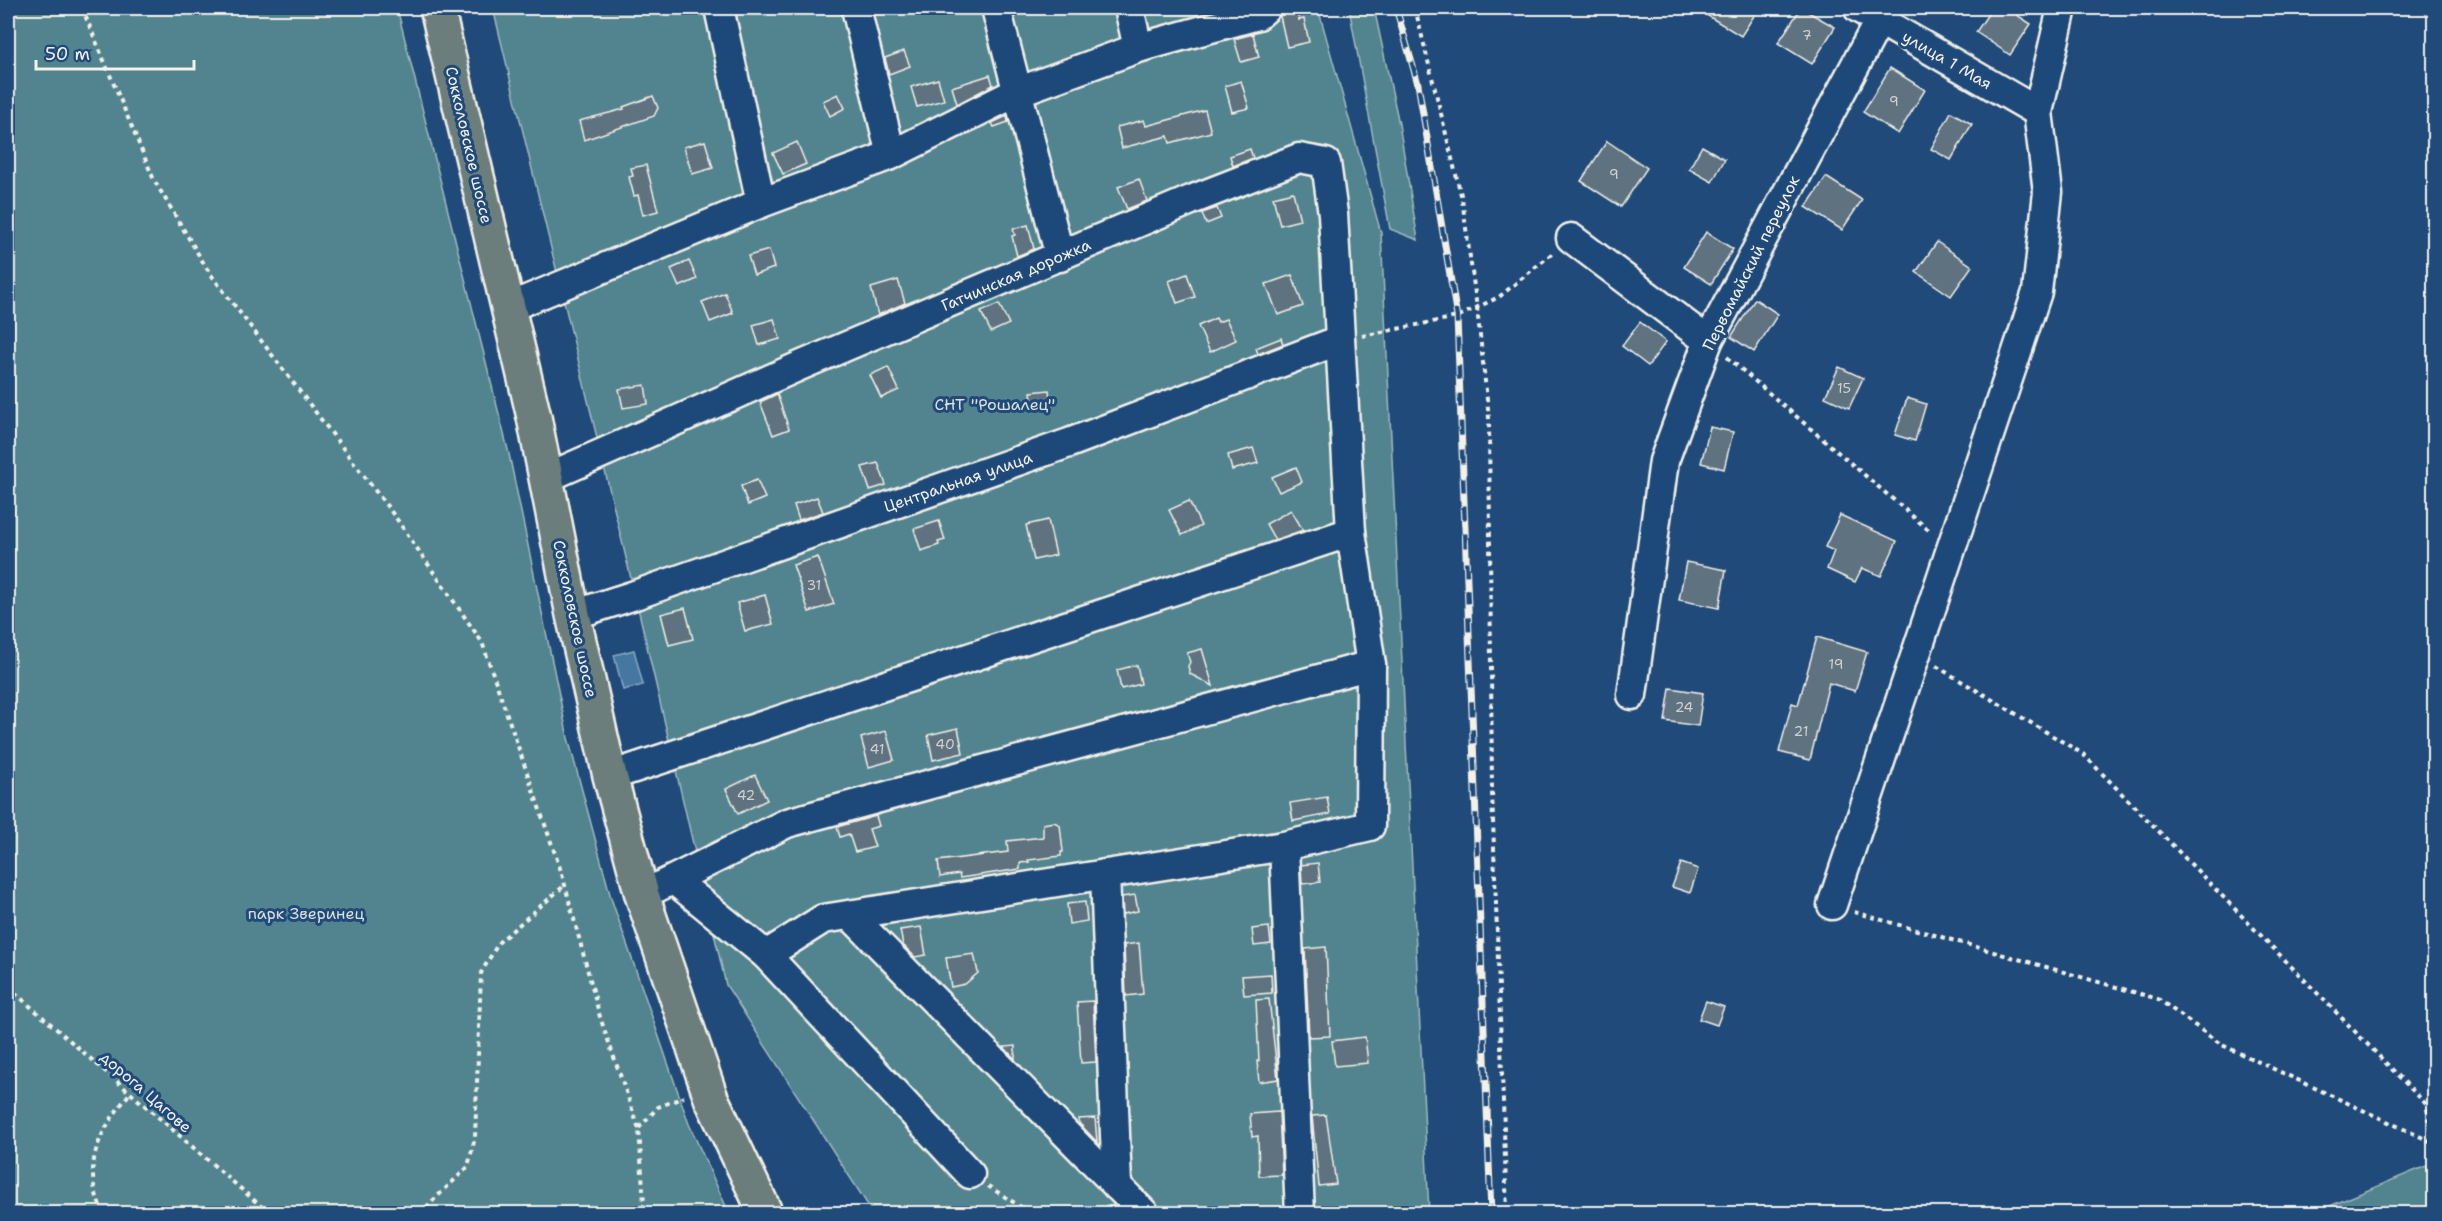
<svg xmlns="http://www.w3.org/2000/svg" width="2442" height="1221" font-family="'Shantell Sans',sans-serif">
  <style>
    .green { fill: #51848f; stroke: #a2babc; stroke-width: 1.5 }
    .water { fill: #4477a2; stroke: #8aa8be; stroke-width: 1.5 }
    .building { fill: #5f7280; stroke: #f4f1e8; stroke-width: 1.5 }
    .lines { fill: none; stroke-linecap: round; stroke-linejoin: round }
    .minor-casing { stroke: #f4f1e8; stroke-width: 33 }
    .major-casing { stroke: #f4f1e8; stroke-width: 38 }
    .path { stroke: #f4f1e8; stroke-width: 4; stroke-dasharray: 4.5 4.5; stroke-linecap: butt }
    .minor { stroke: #1f4a7a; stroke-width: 28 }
    .major { stroke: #6c7e7c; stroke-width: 33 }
    .rail-casing { stroke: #f4f1e8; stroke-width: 7 }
    .rail { stroke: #1f4a7a; stroke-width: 4.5; stroke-dasharray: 14; stroke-linecap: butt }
    .labels { text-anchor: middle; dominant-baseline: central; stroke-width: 6; stroke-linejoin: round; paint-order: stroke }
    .number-label { font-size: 14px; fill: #cfd1ce }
    .street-label { font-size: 16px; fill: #f4f1e8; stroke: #1f4a7a }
    .park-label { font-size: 16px; fill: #dce1db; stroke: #1f4a7a }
  </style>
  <rect width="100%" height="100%" fill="#1f4a7a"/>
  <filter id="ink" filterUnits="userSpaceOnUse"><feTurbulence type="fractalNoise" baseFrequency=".0167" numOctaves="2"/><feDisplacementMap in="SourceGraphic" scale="12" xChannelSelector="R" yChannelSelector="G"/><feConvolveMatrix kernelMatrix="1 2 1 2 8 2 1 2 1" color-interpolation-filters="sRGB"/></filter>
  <g filter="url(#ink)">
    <g class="green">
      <polygon points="8,8 397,8 509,454 568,738 611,898 689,1124 729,1213 8,1213"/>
      <polygon points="493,8 1318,8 1381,233 1429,1213 873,1213 726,985 635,595"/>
      <polygon points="1349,8 1374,8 1399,124 1418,240 1390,229"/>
      <polygon points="2426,1166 2434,1172 2434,1213 2313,1213"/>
    </g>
    <polygon class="water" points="634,650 643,685 623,690 614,655"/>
    <g class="building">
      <polygon points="1282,8 1296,8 1299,20 1304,19 1309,42 1287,47 1280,16"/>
      <polygon points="1695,8 1759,8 1741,36"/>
      <polygon points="1801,8 1835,27 1812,64 1778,43"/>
      <polygon points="1992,8 2006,8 2031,24 2010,55 1976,32"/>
      <polygon points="1253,34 1259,57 1241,62 1234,39"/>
      <polygon points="904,51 910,66 889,74 885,58"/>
      <polygon points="1890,68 1925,90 1898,134 1863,112"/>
      <polygon points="990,75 993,85 957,104 952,87"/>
      <polygon points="938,79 944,100 917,107 911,87"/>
      <polygon points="1241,81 1249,108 1232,112 1225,86"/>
      <polygon points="838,94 845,108 830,116 823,101"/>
      <polygon points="653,96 658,108 654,116 584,140 579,121 624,109 623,107"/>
      <polygon points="1205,110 1211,132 1170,143 1168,136 1122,148 1117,127 1144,120 1146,126"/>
      <polygon points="1951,112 1972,124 1951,160 1931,149"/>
      <polygon points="1007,116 1008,122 994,127 992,123"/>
      <polygon points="705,141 713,168 692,174 684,147"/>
      <polygon points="1607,141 1647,168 1621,207 1581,181"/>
      <polygon points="797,142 806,164 783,174 773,153"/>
      <polygon points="1702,146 1725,159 1712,182 1689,169"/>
      <polygon points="1250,149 1253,158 1233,166 1230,156"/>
      <polygon points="646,165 658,211 643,215 638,195 634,196 629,177 633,176 631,168"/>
      <polygon points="1826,177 1862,200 1842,230 1806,207"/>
      <polygon points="1139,179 1147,201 1127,209 1118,187"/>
      <polygon points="1293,192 1300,220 1280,225 1273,197"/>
      <polygon points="1217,208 1221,218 1206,224 1202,213"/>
      <polygon points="1028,225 1034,249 1017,256 1012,236 1015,235 1013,229"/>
      <polygon points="1706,232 1733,249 1711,284 1684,267"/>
      <polygon points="1937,242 1972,266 1951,296 1916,272"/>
      <polygon points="769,250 774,268 754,275 748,256"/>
      <polygon points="689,261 697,279 679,287 671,269"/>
      <polygon points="1187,274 1195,297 1177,303 1169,281"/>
      <polygon points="1292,275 1303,306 1278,315 1266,284"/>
      <polygon points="898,280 905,303 878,315 871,288"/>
      <polygon points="725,293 733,313 710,322 702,302"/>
      <polygon points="1755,299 1778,314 1754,352 1731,337"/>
      <polygon points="999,304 1009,324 991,332 981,312"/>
      <polygon points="1216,318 1218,322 1226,319 1236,340 1210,352 1198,326"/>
      <polygon points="774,319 780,339 759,345 753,325"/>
      <polygon points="1640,322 1666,342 1648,366 1622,346"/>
      <polygon points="1281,338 1283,344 1258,354 1256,348"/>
      <polygon points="888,367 899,390 881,398 870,375"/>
      <polygon points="1839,367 1863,378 1849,408 1825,397"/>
      <polygon points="645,385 648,404 623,408 619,389"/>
      <polygon points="1049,390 1051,407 1033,409 1031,392"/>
      <polygon points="777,394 789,429 773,435 760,402"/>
      <polygon points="1907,398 1926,404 1915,441 1895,435"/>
      <polygon points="1710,427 1733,432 1724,469 1701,463"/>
      <polygon points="1253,448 1258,463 1232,470 1228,455"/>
      <polygon points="878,463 886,485 870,490 862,467"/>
      <polygon points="1296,467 1302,482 1279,492 1272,477"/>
      <polygon points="757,480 765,498 748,505 741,486"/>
      <polygon points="817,497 823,512 799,520 794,505"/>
      <polygon points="1189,501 1201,526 1182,535 1169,510"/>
      <polygon points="1291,510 1303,530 1275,540 1266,524"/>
      <polygon points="1840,515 1897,541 1881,576 1862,568 1855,582 1827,569 1834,551 1825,547"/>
      <polygon points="1048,520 1056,555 1034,560 1026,525"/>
      <polygon points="939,521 945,540 938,542 939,545 921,551 914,529"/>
      <polygon points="818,557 834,604 809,612 793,565"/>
      <polygon points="1686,562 1726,570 1719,608 1679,600"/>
      <polygon points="765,595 773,624 745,631 737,603"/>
      <polygon points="685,608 693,639 669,645 661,614"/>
      <polygon points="1817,637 1867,652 1855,691 1829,683 1810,760 1779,752 1792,703 1798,705"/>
      <polygon points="1202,649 1213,686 1190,674 1188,666 1190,662 1187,653"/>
      <polygon points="1137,665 1141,684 1121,689 1117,670"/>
      <polygon points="1670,688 1703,693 1698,726 1665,721"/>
      <polygon points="958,728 963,753 933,760 928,735"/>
      <polygon points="886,731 894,760 869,767 861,738"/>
      <polygon points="755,775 767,800 738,814 726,789"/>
      <polygon points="1327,797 1330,814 1293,821 1290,803"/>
      <polygon points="876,816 879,826 869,829 875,847 855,852 849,834 840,837 837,827"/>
      <polygon points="1054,822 1060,825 1063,852 1061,852 1061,856 1028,860 1029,862 1020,863 1020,869 960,878 959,874 940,877 938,861 1008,852 1007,841 1043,837 1043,824"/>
      <polygon points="1318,863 1320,882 1302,884 1301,865"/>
      <polygon points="1681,863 1698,869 1690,893 1672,887"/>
      <polygon points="1135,895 1138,911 1123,914 1122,897"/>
      <polygon points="1085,902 1087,921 1069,924 1067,904"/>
      <polygon points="921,927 926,955 915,957 903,945 900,930"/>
      <polygon points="1269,927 1271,944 1254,946 1252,929"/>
      <polygon points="1139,943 1143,994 1126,996 1124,945"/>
      <polygon points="1326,947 1330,1036 1309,1037 1305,949"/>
      <polygon points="974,954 978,973 965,984 951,987 946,958"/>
      <polygon points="1271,974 1272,993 1244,995 1242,976"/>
      <polygon points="1269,999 1278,1079 1259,1082 1257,1061 1259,1061 1256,1000"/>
      <polygon points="1093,1001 1096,1062 1081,1063 1077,1002"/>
      <polygon points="1706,1001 1724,1007 1717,1025 1699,1019"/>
      <polygon points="1365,1037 1368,1063 1335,1066 1332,1041"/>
      <polygon points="1015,1046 1015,1059 1004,1047"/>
      <polygon points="1279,1112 1282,1175 1259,1176 1258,1136 1252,1137 1250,1114"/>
      <polygon points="1326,1115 1336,1184 1319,1186 1312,1116"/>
      <polygon points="1095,1118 1097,1142 1079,1123 1078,1119"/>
    </g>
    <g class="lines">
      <defs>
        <g id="minor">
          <polyline points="719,8 761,203"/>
          <polyline points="856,8 891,155"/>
          <polyline points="996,8 1060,257"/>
          <polyline points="1129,8 1138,48"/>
          <polyline points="1858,8 2038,112"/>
          <polyline points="1571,238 1708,341"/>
          <polyline points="507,308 761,203 891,155 1017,92 1138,48 1258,15 1266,8"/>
          <polyline points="546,478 802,365 1191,200 1299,158 1326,163 1333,214 1351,532 1371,665 1370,826 1284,846"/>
          <polyline points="573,615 635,595 1069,443 1340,340"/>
          <polyline points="1632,695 1664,461 1708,341 1879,21"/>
          <polyline points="610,776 1351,532"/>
          <polyline points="1105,874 1117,1186"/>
          <polyline points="674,880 766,955 970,1174"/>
          <polyline points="642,895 787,823 1371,665"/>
          <polyline points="1832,905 2037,292 2048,192 2038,112 2062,8"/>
          <polyline points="850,915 1145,1214"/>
          <polyline points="766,955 823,919 1284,846 1300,1214"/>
        </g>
        <polyline id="major" points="437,8 534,417 573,615 610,776 642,895 711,1098 766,1214"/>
      </defs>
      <use href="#minor" class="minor-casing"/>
      <use href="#major" class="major-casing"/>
      <g class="path">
        <polyline points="82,8 154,180 209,272 396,518 482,642 562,874 600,1017 639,1129 644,1204 642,1214"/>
        <polyline points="1415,8 1462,199 1477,308 1489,418 1492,792 1507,1214"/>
        <polyline points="1362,336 1457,317 1499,297 1554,252"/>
        <polyline points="1727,357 1931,532"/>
        <polyline points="1936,666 2083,754 2426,1104 2434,1143"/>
        <polyline points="1854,912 2158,999 2222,1045 2434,1143"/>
        <polyline points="8,987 270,1214"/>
        <polyline points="639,1128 658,1107 684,1097"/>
        <polyline points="988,1186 1032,1214"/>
        <path d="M104 1214C79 1165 100 1131 130 1093"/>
        <polyline points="419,1214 468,1167 475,1137 481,973 499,942 565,885"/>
      </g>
      <use href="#minor" class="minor"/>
      <use href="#major" class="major"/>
      <defs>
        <polyline id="rail" points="1396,8 1418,84 1457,317 1491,1214"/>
      </defs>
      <use href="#rail" class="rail-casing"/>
      <use href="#rail" class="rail"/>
    </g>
  </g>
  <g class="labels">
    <g class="number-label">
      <text x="1807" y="35">7</text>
      <text x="1894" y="101">9</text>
      <text x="1614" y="174">9</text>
      <text x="1844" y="388">15</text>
      <text x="814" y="585">31</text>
      <text x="1836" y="664">19</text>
      <text x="1684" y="707">24</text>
      <text x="1801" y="731">21</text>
      <text x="945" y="744">40</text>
      <text x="877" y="749">41</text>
      <text x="746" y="795">42</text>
    </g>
    <g class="street-label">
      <text transform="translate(1947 60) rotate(30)">улица 1 Мая</text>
      <text transform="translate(469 145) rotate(77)">Сокколовское шоссе</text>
      <text transform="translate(1751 263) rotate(-63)">Первомайский переулок</text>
      <text transform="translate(1016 275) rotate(-23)">Гатчинская дорожка</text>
      <text transform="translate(958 482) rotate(-19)">Центральная улица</text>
      <text transform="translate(575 619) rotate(78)">Сокколовское шоссе</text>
      <text transform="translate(146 1092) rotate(41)">дорога Цагове</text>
    </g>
    <g class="park-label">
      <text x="995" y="404">СНТ ''Рошалец''</text>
      <text x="306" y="913">парк Зверинец</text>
    </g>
  </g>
  <rect width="2442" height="1221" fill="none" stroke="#1f4a7a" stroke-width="30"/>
  <rect x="15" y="15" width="2412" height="1191" fill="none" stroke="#f4f1e8" stroke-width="2" filter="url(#ink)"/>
  <path d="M36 60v9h158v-9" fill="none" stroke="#f4f1e8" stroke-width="3"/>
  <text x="45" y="60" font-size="18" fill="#f4f1e8" stroke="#1f4a7a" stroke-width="4.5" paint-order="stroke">50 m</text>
</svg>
